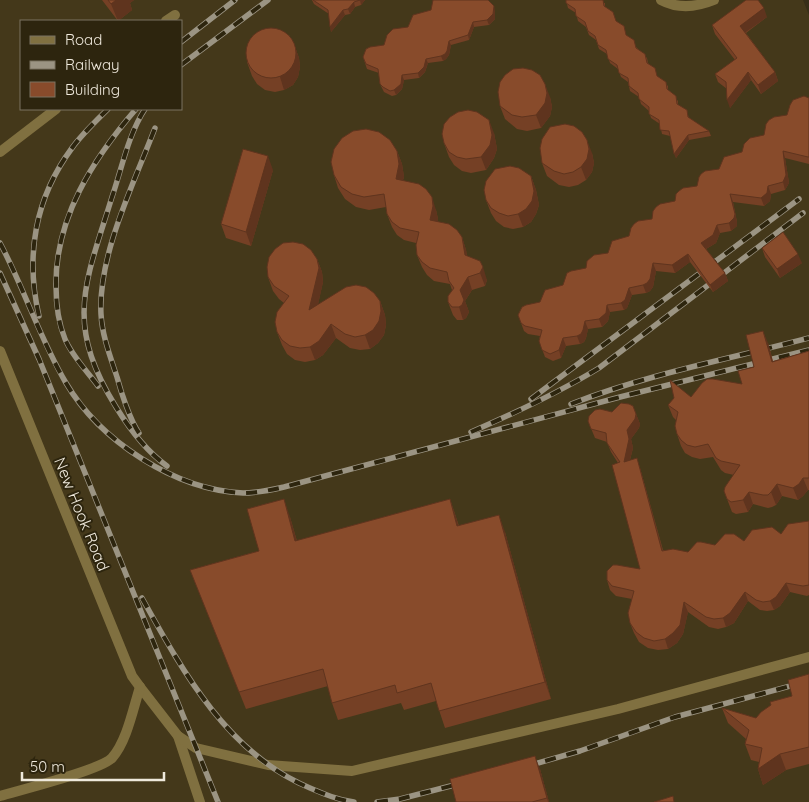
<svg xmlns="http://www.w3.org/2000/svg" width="809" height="802" font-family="Quicksand,sans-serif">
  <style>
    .built { fill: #44381a; fill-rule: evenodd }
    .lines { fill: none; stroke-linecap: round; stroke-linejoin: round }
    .service { stroke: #807040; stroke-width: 10 }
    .minor { stroke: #807040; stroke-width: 10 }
    .rail-casing { stroke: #9b9483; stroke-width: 5.5 }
    .rail { stroke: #2d250e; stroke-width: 4; stroke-dasharray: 11; stroke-linecap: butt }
    .wall { fill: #754025 }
    .shaded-wall { fill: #5f341e }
    .building { fill: #884b2b; stroke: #5f341e }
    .labels { text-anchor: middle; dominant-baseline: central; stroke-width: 4; stroke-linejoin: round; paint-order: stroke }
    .street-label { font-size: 16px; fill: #efe9dc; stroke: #2d250e }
  </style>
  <rect width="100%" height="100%" fill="#372e18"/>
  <path class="built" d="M0 0H803L809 15V802H0ZM21 21H181V109H21Z"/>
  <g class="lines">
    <g class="service">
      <path d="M661 0C678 9 697 7 714 0"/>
      <polyline points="166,21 175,15"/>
      <polyline points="0,152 56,109"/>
      <polyline points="140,687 178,736 200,802"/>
      <polyline points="178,736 196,748 268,765 352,771 618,709 809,657"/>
      <path d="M0 796C20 790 101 770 112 758 127 741 133 709 140 687"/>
    </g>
    <polyline class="minor" points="0,351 132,676 140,687"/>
    <defs>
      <g id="rail">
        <polyline points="181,42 235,0"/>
        <polyline points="181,65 268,0"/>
        <path d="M145 109C128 135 122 168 112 197 85 284 64 323 116 407 129 428 146 451 167 466"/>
        <path d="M0 243C24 288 40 339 66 383 100 441 175 490 243 493 257 493 271 490 284 487L620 397 809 350"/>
        <polyline points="0,273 39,359 218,802"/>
        <path d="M39 316C25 256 35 198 72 148 82 134 96 121 108 109"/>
        <path d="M98 386C87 371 72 356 65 339 58 322 56 304 56 286 55 218 93 159 136 109"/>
        <polyline points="531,399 799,199"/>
        <path d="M571 404C648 374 729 359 809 338"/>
        <path d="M471 432C515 413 558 393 599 368L803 213"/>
        <path d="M139 433C130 420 121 392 117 377 110 356 102 335 101 314 98 255 134 183 155 128"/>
        <path d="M142 598C183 672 228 754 310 788 324 794 338 800 354 802"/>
        <polyline points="524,767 580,751 675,717 809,681"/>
        <polyline points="377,802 400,799 466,782"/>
      </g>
    </defs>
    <use href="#rail" class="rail-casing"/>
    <use href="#rail" class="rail"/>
  </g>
  <g class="wall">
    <polygon points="102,0 134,0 130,3 132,10 118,21"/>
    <polygon points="312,0 365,0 361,5 355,7 350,14 345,15 331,32 329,14 314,4"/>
    <polygon points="566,0 605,3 605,7 616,21 625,31 626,35 637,48 647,58 648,63 657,76 668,86 668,90 678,101 678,105 688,115 689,118 709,131 711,136 689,140 676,158 670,136 662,134 660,124 651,118 649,111 641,104 639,97 630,91 628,82 621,77 618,69 610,63 607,54 599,49 596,40 589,35 586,27 578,21 576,13 568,8"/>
    <polygon points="431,10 495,11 495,19 489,25 474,27 469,40 451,45 449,55 446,59 443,61 428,63 425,72 419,78 404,80 402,89 396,95 392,96 384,92 380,84 379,73 367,69 363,57 384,45"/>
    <polygon points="767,17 746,33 775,72 778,81 761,94 751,80 730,108 727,89 718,82 715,74 735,60 715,34 712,25"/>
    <polygon points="294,44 299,58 300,67 298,77 293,85 284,90 275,92 265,90 257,84 252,76 247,62"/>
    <polygon points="550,97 552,107 550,116 541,128 527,131 517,129 505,119 500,106"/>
    <polygon points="809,98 809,164 785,158 789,183 785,190 771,194 770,201 764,206 733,202 737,222 737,226 731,231 720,233 716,243 706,249 725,273 728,281 713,292 690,262 675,273 656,271 653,287 650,291 646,293 632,295 627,308 624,310 610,312 608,321 602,327 588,329 586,338 584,342 580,344 566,346 561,358 553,361 545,357 539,341 540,336 528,334 524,331 518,315 540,302 608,253 652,219 697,186 764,135 787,115"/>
    <polygon points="494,133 497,149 494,158 486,170 471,173 462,171 454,165 449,157 444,143"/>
    <polygon points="397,151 402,164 404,177 403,180 436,210 438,219 437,222 462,237 466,250 467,256 487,280 485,286 472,290 465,301 469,312 466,318 463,320 457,320 453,315 448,302 452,290 450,284 434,281 427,275 422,267 417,255 416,243 404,240 397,235 392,227 387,214 386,207 369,210 356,207 345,199 338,188 334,175"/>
    <polygon points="592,153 594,163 592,172 586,180 578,185 569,187 559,185 547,176 542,163"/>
    <polygon points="273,170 251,246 226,238 221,224"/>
    <polygon points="531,176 536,190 539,205 536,214 531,222 523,227 513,229 504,227 496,221 491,213 486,200"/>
    <polygon points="762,248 802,263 780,278 765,257"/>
    <polygon points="317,259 322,272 323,282 318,304 380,301 385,315 386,325 384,335 378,343 370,349 360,350 350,348 336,338 323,355 315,360 305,362 295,360 287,354 282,345 277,332 284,303 279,299 273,291 268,277"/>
    <polygon points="768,343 773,361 809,351 809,490 808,490 803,496 798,500 782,496 776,505 772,507 768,508 753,504 748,512 736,514 732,512 724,491 734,475 725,473 721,470 713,457 700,459 692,457 685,453 681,446 677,434 676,420 673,417 668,405 691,397 742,384 754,367"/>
    <polygon points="612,412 636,414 640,424 639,428 631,439 633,448 630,460 640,468 663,550 688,552 715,545 744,541 781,534 809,521 809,595 807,596 790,592 780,606 774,610 767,611 760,610 748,601 734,623 726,627 718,629 709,627 688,612 683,634 677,643 668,649 658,650 648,648 639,642 634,633 630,623 632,599 616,596 610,590 607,580 640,569 618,463 611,452 607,442 595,438 588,421"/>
    <polygon points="450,499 459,526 505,532 551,699 445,728 436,701 404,710 401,703 338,720 332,703 328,686 246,709 190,570 259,551 290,517 297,541"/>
    <polygon points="809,674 809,764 786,770 763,785 758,769 759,762 751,760 745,744 746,739 728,723 722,708 756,718 792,696"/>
    <polygon points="540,769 549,802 456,802"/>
  </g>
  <g class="shaded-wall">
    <polygon points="116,0 134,0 130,3 132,10 118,21 111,4"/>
    <polygon points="360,0 365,0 361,5"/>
    <polygon points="354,2 355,7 350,14 348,9"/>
    <polygon points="494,6 495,11 495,19 489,25 487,20"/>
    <polygon points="764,8 767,17 743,34 740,26"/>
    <polygon points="343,10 345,15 331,32 330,27"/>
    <polygon points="473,22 474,27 469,40 468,35"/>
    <polygon points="449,41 451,45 449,55 446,59 443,61 441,56"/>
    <polygon points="294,44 299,58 300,67 298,77 293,85 284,90 280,77"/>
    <polygon points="426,59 428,63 425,72 419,78 418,73"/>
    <polygon points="748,72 751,80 730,108 727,100"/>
    <polygon points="775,72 778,81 761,94 758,85"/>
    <polygon points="402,75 404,80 402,89 396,95 394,90"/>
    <polygon points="545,84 550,97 552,107 550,116 541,128 536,115"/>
    <polygon points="489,120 494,133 497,149 494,158 486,170 481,157"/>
    <polygon points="688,135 689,140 676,158 674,154"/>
    <polygon points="587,140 592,153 594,163 592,172 586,180 581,167"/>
    <polygon points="397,151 402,164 404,177 400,191 396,179"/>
    <polygon points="783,151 785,158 789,183 785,190 783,182"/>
    <polygon points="268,156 273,170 251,246 246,232"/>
    <polygon points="531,176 536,190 539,205 536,214 531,222 523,227 518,214"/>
    <polygon points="768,186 771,194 770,201 764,206 761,198"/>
    <polygon points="730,194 733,202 737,222 737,226 731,231 729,223"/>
    <polygon points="432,197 436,210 438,219 435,233 430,220"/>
    <polygon points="717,225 720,233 716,243 704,250 701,243"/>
    <polygon points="462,237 466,250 469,268 465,255"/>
    <polygon points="688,254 690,262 675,273 672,265"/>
    <polygon points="798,254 802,263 780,278 777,269"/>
    <polygon points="317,259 322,272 323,282 314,323 309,310"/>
    <polygon points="653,263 656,271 653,287 650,291 646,293 643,285"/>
    <polygon points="483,267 487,280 485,286 480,273"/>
    <polygon points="725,273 728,281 713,292 710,285"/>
    <polygon points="468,277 472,290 465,301 469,312 466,318 463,320 459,307 460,290"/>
    <polygon points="629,288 632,295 627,308 624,310 621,303"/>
    <polygon points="380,301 385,315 386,325 384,335 378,343 370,349 365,335"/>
    <polygon points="607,305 610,312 608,321 602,327 599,319"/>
    <polygon points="585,321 588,329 586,338 584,342 580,344 577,336"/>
    <polygon points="331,324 336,338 323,355 315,360 310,347"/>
    <polygon points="763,331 768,343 776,374 772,362"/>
    <polygon points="563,338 566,346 561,358 559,350"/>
    <polygon points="636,414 640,424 639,428 631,439 633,448 627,471 624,462 627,430"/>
    <polygon points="637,458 640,468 665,560 662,551"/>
    <polygon points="803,478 808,490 803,496 798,500 793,488"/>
    <polygon points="777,484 782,496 776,505 771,492"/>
    <polygon points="749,492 753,504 748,512 743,500"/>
    <polygon points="284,499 290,517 302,559 295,541"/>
    <polygon points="450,499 456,517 463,544 457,526"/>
    <polygon points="499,515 505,532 551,699 545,682"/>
    <polygon points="786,583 790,592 780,606 774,610 770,601"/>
    <polygon points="745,592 748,601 734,623 726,627 723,618"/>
    <polygon points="684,602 688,612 683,634 677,643 668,649 665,639"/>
    <polygon points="780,754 786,770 763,785 758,769"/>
    <polygon points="535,756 540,769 549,802 548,802 547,798"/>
  </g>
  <g class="building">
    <polygon points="108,0 116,0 111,4"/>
    <polygon points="313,0 360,0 354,2 348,9 343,10 330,27 328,10"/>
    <polygon points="433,0 488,0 494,6 493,14 487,20 473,22 468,35 449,41 447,51 445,54 441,56 426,59 424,67 418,73 402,75 401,84 394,90 390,91 383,87 380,84 378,69 366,64 363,57 366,49 370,47 384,45 387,35 393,29 408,27 413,15 431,10"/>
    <polygon points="566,0 603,0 604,6 613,12 616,21 624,26 626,35 634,40 636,48 645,54 647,63 655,68 657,76 666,82 667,89 676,96 677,104 687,110 688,117 709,131 688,135 674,154 669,131 660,130 659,120 649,114 649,107 639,99 638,93 629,86 628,78 619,73 617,65 608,59 606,50 598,45 595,36 588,31 585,22 576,16 575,9 566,3"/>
    <polygon points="746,0 758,0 764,8 740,26 775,72 758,85 748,72 727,100 726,82 715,74 737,58 712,25"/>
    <circle cx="271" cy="53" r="25"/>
    <polygon points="523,68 532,70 540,75 545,84 547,93 545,103 536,115 522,117 512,115 500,106 498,92 500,82 505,75 513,69"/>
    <polygon points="804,96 809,98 809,157 808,157 783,151 786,175 783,182 768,186 767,193 761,198 730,194 735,214 734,218 729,223 717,225 713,235 701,243 725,273 710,285 688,254 672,265 653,263 650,279 647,283 643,285 629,288 625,300 621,303 607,305 606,313 599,319 585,321 583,330 581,334 577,336 563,338 559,350 550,354 542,350 539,341 542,330 525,326 521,323 518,315 522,307 526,305 540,302 545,290 563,285 567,273 571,271 586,268 587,261 594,255 608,253 612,241 629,236 631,228 634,224 638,221 652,219 653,211 656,207 660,204 675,201 676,194 679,191 683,188 697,186 699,177 701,174 705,171 719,169 724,157 742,152 744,144 750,138 764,135 766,124 769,120 774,117 787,115 790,105 793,100"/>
    <polygon points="468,110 477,112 489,120 492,135 490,145 481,157 466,159 457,157 449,152 444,143 442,134 444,124 450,117 458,112"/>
    <polygon points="565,124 574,126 582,132 587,140 589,149 587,159 581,167 573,172 564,174 554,171 542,163 540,148 542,139 550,127"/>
    <polygon points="366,129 379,132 390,140 397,151 399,164 396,179 419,184 426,189 432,197 433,206 430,220 449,224 457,230 462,237 465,255 480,261 483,267 480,273 468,277 460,290 464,300 462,305 459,307 452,307 448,302 448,296 454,288 449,281 447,272 430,268 422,262 417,255 416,245 419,232 400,228 392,222 387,214 384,194 364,197 352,194 341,187 334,175 331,162 334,149 342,138 353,131"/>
    <polygon points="243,149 268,156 246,232 221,224"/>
    <polygon points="510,166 519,168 531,176 534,191 532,201 526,209 518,214 508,216 499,213 491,208 486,200 484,190 486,181 495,169"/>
    <polygon points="783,232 798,254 777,269 762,248"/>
    <polygon points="293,242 303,244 311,250 317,259 319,268 309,310 346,287 356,285 366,287 374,293 380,301 381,311 379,321 373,330 365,335 355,337 345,334 331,324 319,341 310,347 300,348 290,346 282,340 277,332 275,322 277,312 289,296 274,286 268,277 267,267 269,257 275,249 283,243"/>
    <polygon points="763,331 772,362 809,351 809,478 803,478 799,484 793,488 777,484 771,492 768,495 763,495 749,492 743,500 731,502 727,499 724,491 725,487 740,465 721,461 716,458 708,444 695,447 687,445 681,440 677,434 675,426 678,412 668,405 674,398 670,380 691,397 702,383 707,379 713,379 742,384 738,371 754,367 746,335"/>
    <polygon points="621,403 629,404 633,406 636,414 635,419 627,430 629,439 624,462 637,458 662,551 673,549 688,552 697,542 701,542 715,545 725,534 734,534 744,541 752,530 772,527 781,534 788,524 809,521 809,585 803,586 786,583 776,597 770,601 763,602 756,600 745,592 730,613 723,618 714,619 706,617 684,602 680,625 673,633 665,639 654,641 644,638 636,632 630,623 628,613 634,591 612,586 607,580 607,571 613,565 617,565 640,569 612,465 620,462 607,443 606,433 591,429 588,421 589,416 595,410 600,409 612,412"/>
    <polygon points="284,499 295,541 450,499 457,526 499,515 545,682 439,711 431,683 397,693 395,685 332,703 323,669 239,692 190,570 259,551 247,509"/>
    <polygon points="809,674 809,747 780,754 758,769 762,748 745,744 749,730 722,708 756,718 761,712 771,705 770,702 792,696 788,680"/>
    <polygon points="535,756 547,798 532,802 456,802 450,779"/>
    <polygon points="673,796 674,802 654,802"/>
  </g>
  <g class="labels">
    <g class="street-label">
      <text transform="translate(82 514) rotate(68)">New Hook Road</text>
    </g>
  </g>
  <rect x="20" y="20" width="162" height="90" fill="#2d250e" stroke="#7b7360"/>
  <rect x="30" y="36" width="25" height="8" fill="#807040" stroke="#7b7360"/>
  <text x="65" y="45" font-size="15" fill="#efe9dc">Road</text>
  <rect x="30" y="61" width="25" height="8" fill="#9b9483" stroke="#7b7360"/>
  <text x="65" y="70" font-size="15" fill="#efe9dc">Railway</text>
  <rect x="30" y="82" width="25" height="15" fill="#884b2b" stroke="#7b7360"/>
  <text x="65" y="95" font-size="15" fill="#efe9dc">Building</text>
  <path d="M22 772v8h142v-8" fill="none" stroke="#efe9dc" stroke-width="2.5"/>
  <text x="30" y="772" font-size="15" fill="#efe9dc" stroke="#2d250e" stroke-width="4" paint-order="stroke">50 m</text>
</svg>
